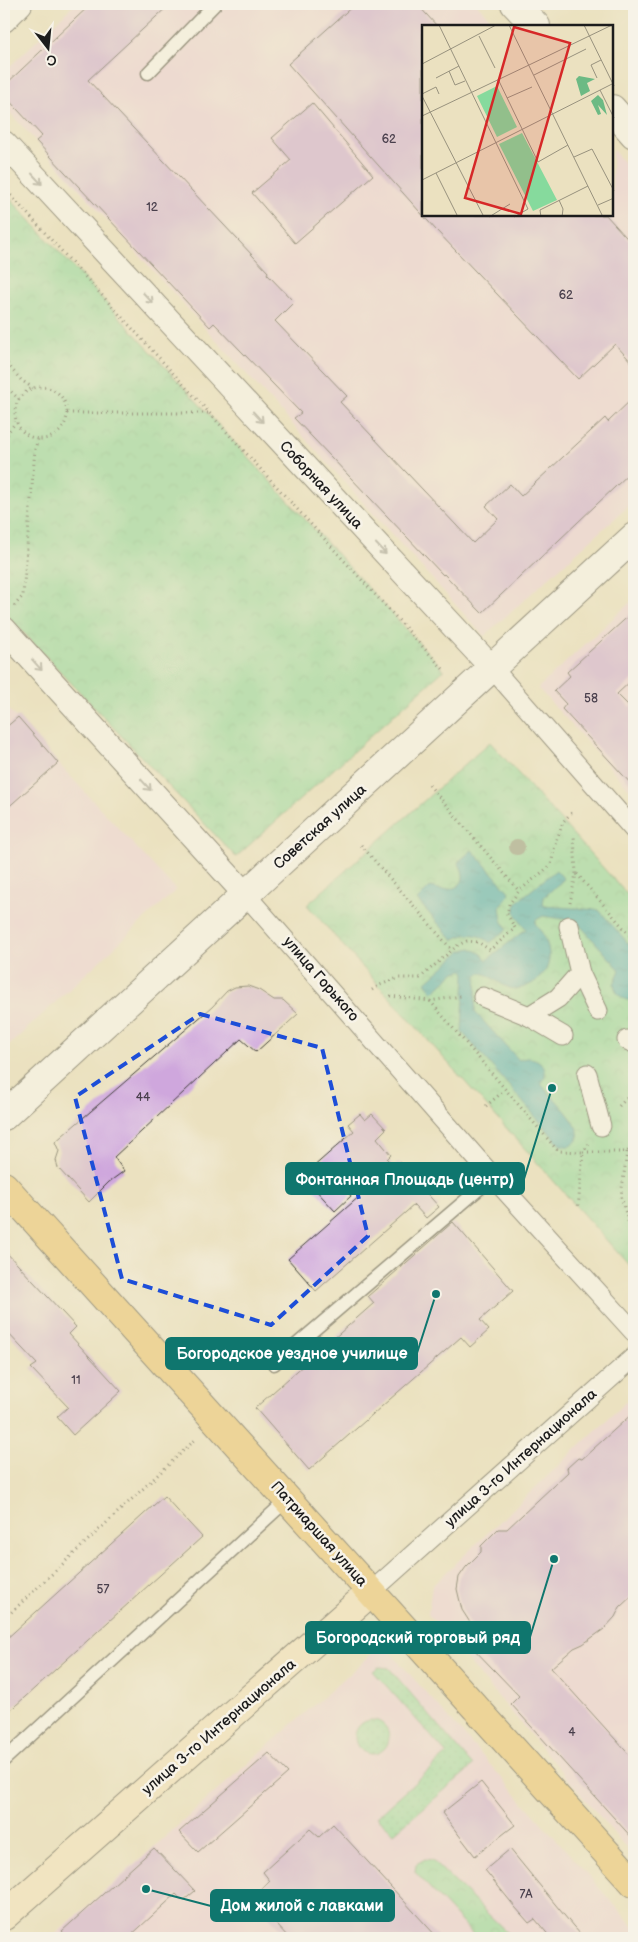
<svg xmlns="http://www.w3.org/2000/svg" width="638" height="1942" font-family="'Balsamiq Sans',sans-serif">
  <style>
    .built { fill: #f0d0e4 }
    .grass { fill: url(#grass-dots); stroke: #517b5c }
    .park { fill: url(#park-crowns); stroke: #517b5c }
    .water { fill: url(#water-ripples); stroke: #2a6368 }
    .building { fill: #cfa7dd }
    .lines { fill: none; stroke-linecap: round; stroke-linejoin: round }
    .service-casing { stroke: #3b3a35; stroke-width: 15 }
    .pedestrian-casing { stroke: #3b3a35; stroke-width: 21 }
    .minor-casing { stroke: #3b3a35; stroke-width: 26 }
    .tertiary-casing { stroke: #3b3a35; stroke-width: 30 }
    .secondary-casing { stroke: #3b3a35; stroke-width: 30 }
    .primary-casing { stroke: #3b3a35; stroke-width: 30 }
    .path { stroke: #3b3a35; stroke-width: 3; stroke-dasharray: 1 4; stroke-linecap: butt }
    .service { stroke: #fff; stroke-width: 12 }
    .pedestrian { stroke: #fff; stroke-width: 19 }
    .minor { stroke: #fff; stroke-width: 24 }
    .tertiary { stroke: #fff; stroke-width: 28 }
    .secondary { stroke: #f9e7c3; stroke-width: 28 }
    .primary { stroke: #efc469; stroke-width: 28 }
    .tree { fill: #8b947b }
    .oneway { stroke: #999 }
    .marked { fill: none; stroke: #1d4ed8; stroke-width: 4; stroke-dasharray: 10 6; stroke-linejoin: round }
    .labels { text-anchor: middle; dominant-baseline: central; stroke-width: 5; stroke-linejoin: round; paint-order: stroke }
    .number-label { font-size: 12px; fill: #493f4c }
    .street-label { font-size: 15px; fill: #1c1c1c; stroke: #f7f3e8 }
    .inset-road { fill: none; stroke: #98927e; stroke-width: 1 }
    .view { fill: #d62828; fill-opacity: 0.15; stroke: #d62828; stroke-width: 2.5 }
    .inset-edge { fill: none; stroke: #1c1c1c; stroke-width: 2.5 }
    .leader { fill: none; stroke: #0f766e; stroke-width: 2 }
    .callout-dot { fill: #0f766e; stroke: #f7f3e8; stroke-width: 2 }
    .callout { fill: #0f766e; stroke: #0f766e; stroke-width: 2 }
    .callout-label { font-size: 16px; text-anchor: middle; font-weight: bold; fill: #fff }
  </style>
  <defs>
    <pattern id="grass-dots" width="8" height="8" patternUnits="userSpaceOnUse" patternTransform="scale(1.25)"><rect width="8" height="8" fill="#86da9d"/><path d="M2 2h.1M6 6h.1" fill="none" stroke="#73ba87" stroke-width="1.8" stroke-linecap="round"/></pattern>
    <pattern id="park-crowns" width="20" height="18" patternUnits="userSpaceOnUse" patternTransform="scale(1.25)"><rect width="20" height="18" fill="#86da9d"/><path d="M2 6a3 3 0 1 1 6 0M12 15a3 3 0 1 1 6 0" fill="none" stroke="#73ba87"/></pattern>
    <pattern id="water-ripples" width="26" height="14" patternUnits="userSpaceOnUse" patternTransform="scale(1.25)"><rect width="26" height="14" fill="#39aab3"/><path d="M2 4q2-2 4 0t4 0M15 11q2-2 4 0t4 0" fill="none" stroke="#2f8a91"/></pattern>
  </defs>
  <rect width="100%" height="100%" fill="#f7f3e8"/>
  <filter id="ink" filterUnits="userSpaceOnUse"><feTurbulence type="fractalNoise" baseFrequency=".02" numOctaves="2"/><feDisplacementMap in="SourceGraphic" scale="10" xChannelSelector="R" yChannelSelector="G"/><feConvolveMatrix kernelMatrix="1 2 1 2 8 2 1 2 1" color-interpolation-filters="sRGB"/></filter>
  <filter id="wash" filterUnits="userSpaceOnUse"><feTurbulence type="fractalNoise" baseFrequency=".0096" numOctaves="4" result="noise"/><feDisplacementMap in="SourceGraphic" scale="20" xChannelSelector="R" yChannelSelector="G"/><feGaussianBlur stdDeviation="1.12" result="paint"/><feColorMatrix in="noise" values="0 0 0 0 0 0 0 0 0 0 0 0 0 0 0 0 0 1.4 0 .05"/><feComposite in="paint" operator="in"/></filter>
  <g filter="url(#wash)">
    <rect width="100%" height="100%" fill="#ebe1c0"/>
    <g class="built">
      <polygon points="75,4 477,4 497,26 423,26 423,215 612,215 612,149 634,174 634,501 484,636 4,106 4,72"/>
      <polygon points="634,599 634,794 538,688"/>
      <polygon points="4,705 176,890 4,1050"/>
      <polygon points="634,1394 634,1857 428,1614 432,1586"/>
      <polygon points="383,1644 634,1927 634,1938 51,1938"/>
    </g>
    <g class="grass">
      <polygon points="379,1667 389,1668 473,1766 394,1833 376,1817 447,1754 373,1671"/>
      <circle cx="372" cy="1737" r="17"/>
    </g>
    <g class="park">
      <polygon points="4,192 444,670 236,857 4,612"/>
      <polygon points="490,742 634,902 634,1271 307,905"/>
      <polygon points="425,1859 432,1860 513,1938 476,1938 415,1872 416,1864"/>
    </g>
    <g class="water">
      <path d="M472 850 510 893 500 907 502 920 507 929 490 943C480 933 465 932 453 940L417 900 430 887C452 894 473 886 458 862Z"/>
      <path d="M556 870 564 879 544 897 543 904 545 906 599 910 634 950V1001C623 1001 616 995 614 984L620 970 576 921 543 916 536 920 535 923C550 941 557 965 536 981 530 985 522 989 514 989 500 987 491 973 480 973L477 976 475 1012 519 1060C537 1052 553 1069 541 1084 550 1095 586 1127 577 1140 572 1147 568 1147 560 1145L462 1032 465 973 463 970 455 972 433 992 425 983 461 951 471 948 482 954 487 960 526 929C519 919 510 913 518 901Z"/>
    </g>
    <g id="blocks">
      <g class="building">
        <polygon points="91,4 170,4 88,80 268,272 267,274 294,302 275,321 347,396 340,402 473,543 498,519 486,506 510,484 521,496 605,418 608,422 634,397 634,469 482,613 444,574 443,575 294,418 301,413 214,323 210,327 36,141 42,136 4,95 4,86"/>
        <polygon points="355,4 417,4 437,26 423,26 423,215 606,215 634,246 634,365 615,344 578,379 436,230 288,64"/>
        <polygon points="312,103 373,175 295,243 252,193 291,160 272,138"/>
        <polygon points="634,611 634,680 633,679 617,694 630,707 634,703 634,787 562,709 566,704 554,691 570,676 567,672"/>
        <polygon points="18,717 58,763 4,811 4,729"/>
        <polygon points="248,986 259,990 274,1000 283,1000 298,1014 256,1052 241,1039 114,1157 124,1171 109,1182 89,1202 58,1168 56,1160 59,1151 55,1142 212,1007 227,991 235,987"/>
        <polygon points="360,1114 365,1120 372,1114 386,1129 377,1138 391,1155 387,1159 394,1166 399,1162 439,1207 426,1218 414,1205 316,1291 288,1259 377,1181 370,1174 349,1193 351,1196 335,1211 303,1176 354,1131 348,1124"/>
        <polygon points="453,1222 513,1291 480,1320 489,1330 470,1347 461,1337 309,1470 255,1408 374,1303 368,1296"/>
        <polygon points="4,1250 76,1327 69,1334 121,1391 73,1435 57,1417 68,1407 31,1368 37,1364 6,1331 4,1316"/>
        <polygon points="634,1412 634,1594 620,1607 615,1617 604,1629 583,1644 574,1648 551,1668 634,1760 634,1840 511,1704 519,1696 470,1645 480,1638 462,1610 457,1589 459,1577 466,1567 481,1552 481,1546 498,1529 507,1529 568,1472 567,1468 578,1458 582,1459"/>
        <polygon points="164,1496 202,1537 4,1716 4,1641"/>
        <polygon points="269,1753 288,1773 198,1852 179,1832"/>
        <polygon points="481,1782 515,1825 475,1856 442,1813"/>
        <polygon points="333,1824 438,1938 289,1938 252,1898 270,1881 263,1872 310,1829 319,1837"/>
        <polygon points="154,1848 195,1891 183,1901 176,1894 128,1938 68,1938 62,1931"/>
        <polygon points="510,1849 573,1926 584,1938 551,1938 535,1919 529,1923 515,1907 485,1870"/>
      </g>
    </g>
  </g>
  <g filter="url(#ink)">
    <use href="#blocks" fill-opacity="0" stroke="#3b3a35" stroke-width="1"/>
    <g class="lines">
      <defs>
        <g id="service">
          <polyline points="148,73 215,4"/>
          <polyline points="274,1364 493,1177"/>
          <polyline points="4,1760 288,1499"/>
        </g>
        <g id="pedestrian">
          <polyline points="493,669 634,830"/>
          <polyline points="245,894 493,1177 634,1332"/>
          <polyline points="580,973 598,1011"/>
          <polyline points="483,997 529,1016 558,998 580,973 569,926"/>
          <polyline points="529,1016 563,1036"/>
          <polyline points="627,1040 634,1043"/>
          <polyline points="587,1074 601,1126"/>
          <polyline points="371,1592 634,1357"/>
        </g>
        <g id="minor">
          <polyline points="4,20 20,4"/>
          <polyline points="4,143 493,669"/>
          <polyline points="4,629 245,894"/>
        </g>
        <g id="tertiary">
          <polyline points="515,4 536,26"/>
          <polyline points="612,109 634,134"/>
          <path d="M4 1116C214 923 425 731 634 537"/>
        </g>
        <polyline id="secondary" points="4,1916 371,1592"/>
        <polyline id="primary" points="4,1186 634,1883"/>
      </defs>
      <use href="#service" class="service-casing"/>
      <use href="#pedestrian" class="pedestrian-casing"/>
      <use href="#minor" class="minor-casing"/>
      <use href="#tertiary" class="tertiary-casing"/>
      <use href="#secondary" class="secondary-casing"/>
      <use href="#primary" class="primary-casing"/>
      <g class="path">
        <polyline points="4,188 444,670"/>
        <polyline points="4,360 21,380 33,388"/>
        <polyline points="4,385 19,399"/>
        <circle cx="41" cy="413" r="26"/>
        <polyline points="67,413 210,413"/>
        <polyline points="4,444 8,432 16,422"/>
        <polyline points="14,606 23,596 35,449 38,439"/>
        <polyline points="429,785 519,891"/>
        <polyline points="361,845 452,950"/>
        <polyline points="577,874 634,940"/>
        <polyline points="570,903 576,874 574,835"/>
        <polyline points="372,990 380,985 398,978 420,978 458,945 467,941 478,942 490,950 515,928 507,914 509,904 519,891 551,865 555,845 563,822 572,812"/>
        <polyline points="390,996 430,1001 461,996"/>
        <polyline points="430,1001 558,1151 583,1152 578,1209"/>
        <polyline points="486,1106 505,1090"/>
        <polyline points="619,1106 634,1091"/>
        <polyline points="589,1144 583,1152 627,1152 634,1144"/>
        <polyline points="627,1152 621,1196 634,1242"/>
        <polyline points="4,1619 196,1439"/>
      </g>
      <use href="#service" class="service"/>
      <use href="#pedestrian" class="pedestrian"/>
      <use href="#minor" class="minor"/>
      <use href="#tertiary" class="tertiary"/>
      <use href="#secondary" class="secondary"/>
      <use href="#primary" class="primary"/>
    </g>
    <circle class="tree" cx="517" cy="847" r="8"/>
    <defs><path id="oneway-shaft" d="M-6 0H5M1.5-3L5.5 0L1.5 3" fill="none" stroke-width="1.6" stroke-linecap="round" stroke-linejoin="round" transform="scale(1.25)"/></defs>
    <g class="oneway">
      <use href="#oneway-shaft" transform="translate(37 179) rotate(47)"/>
      <use href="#oneway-shaft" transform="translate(148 298) rotate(47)"/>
      <use href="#oneway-shaft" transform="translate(258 417) rotate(47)"/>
      <use href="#oneway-shaft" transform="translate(381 549) rotate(47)"/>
      <use href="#oneway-shaft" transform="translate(37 665) rotate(48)"/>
      <use href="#oneway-shaft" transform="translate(146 785) rotate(48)"/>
    </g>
  </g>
  <path d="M0 0H638V1942H0ZM200 1014 322 1048 368 1236 271 1325 122 1279 75 1097Z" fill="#ebe1c0" fill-opacity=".55" fill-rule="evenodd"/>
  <path class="marked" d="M200 1014 322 1048 368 1236 271 1325 122 1279 75 1097Z"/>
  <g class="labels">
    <g class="number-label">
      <text x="389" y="139">62</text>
      <text x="152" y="207">12</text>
      <text x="566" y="295">62</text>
      <text x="591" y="698">58</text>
      <text x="143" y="1097">44</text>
      <text x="76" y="1380">11</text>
      <text x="103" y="1589">57</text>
      <text x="572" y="1732">4</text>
      <text x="526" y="1894">7А</text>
    </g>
    <g class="street-label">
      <text transform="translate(321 485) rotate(47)">Соборная улица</text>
      <text transform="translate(320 827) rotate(-42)">Советская улица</text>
      <text transform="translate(321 979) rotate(49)">улица Горького</text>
      <text transform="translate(521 1458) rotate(-42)">улица 3-го Интернационала</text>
      <text transform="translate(319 1534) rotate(48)">Патриаршая улица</text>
      <text transform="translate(219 1727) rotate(-41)">улица 3-го Интернационала</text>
    </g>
  </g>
  <g transform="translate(422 25)">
    <rect width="191" height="191" fill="#ebe1c0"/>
    <path d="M157 51 173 54 165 58 168 66 159 71 154 54ZM176 70 181 75 185 90 176 80 179 89 176 90 169 76Z" fill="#6cba84"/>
    <path d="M75 61 95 102 75 112 55 71ZM100 108 135 175 111 186 77 119Z" fill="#86da9d"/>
    <path class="inset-road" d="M17 0 106 184 92 192M87 0 181 192M162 0 192 61M57 11 73 43M0 39 74 0M107 40 190 0M27 46 33 60 43 56M112 50 164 24M14 53 37 41M175 53 169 40 179 35M76 54 116 137 146 120M178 65 192 93M0 69 14 62 17 69M0 71 62 192M85 73 110 62M0 91 107 40M152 132 170 124 192 166M14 148 36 192M0 155 192 58M137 175 141 184 140 192M176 180 192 173M67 192 88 179M119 192 118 185 166 161"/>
    <path class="view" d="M92 2 148 18 99 189 43 173Z"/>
    <rect width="191" height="191" class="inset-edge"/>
  </g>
  <path class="leader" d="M552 1088L524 1179M436 1294L417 1353M554 1559L530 1637M146 1889L211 1906"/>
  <g class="callout-dot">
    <circle cx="552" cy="1088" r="5"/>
    <circle cx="436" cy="1294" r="5"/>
    <circle cx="554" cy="1559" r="5"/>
    <circle cx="146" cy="1889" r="5"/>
  </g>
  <g class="callout">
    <rect x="286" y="1163" width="238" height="31" rx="5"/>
    <rect x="166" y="1338" width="251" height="31" rx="5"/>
    <rect x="306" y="1622" width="224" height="31" rx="5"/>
    <rect x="211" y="1890" width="183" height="31" rx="5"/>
  </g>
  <g class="callout-label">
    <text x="405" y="1185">Фонтанная Площадь (центр)</text>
    <text x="292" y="1359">Богородское уездное училище</text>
    <text x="418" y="1643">Богородский торговый ряд</text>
    <text x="302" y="1911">Дом жилой с лавками</text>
  </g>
  <rect width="638" height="1942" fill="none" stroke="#f7f3e8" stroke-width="20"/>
  <g transform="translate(48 48) rotate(164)" stroke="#f7f3e8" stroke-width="4" paint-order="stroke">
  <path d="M0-4L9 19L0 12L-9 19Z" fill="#1c1c1c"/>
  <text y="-8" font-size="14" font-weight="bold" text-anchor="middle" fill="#1c1c1c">С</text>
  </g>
</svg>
